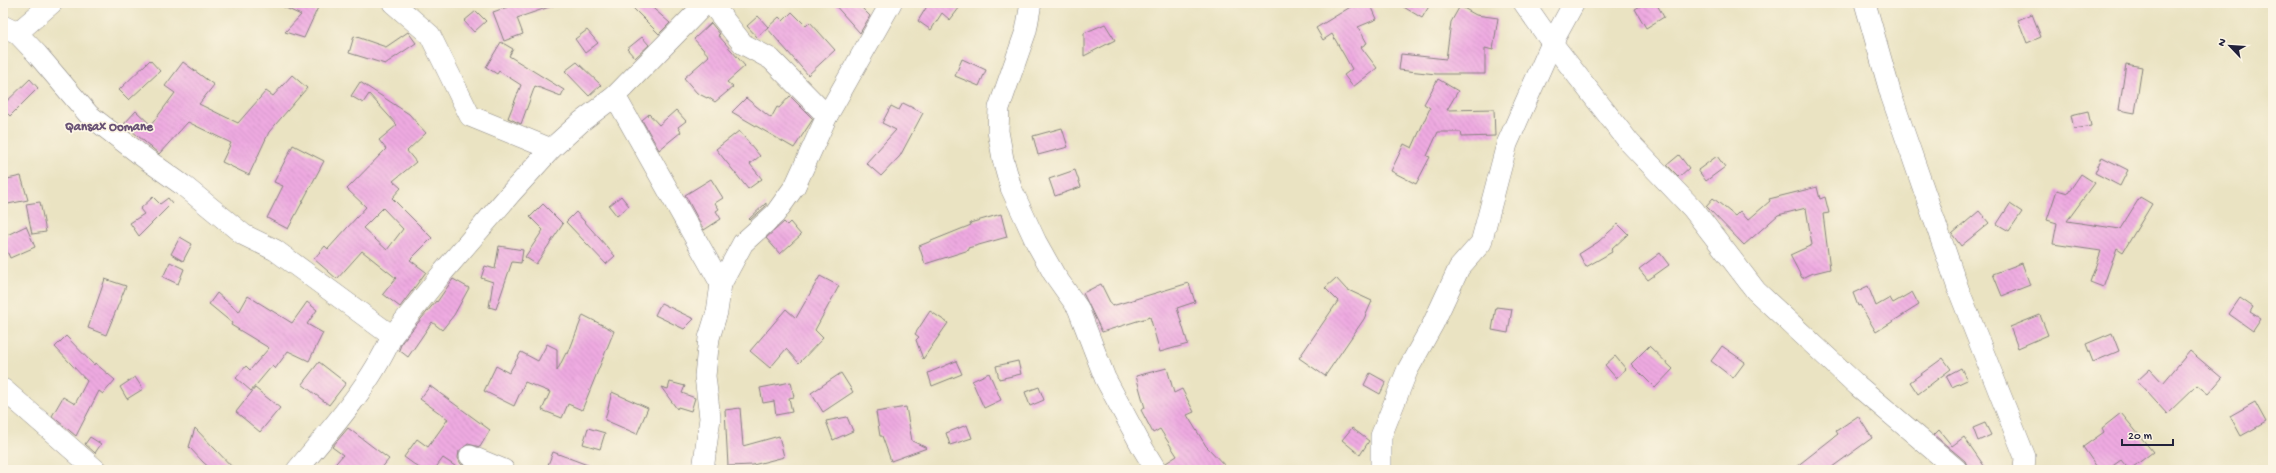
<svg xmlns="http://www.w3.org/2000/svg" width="2276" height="473" font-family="'Gochi Hand',sans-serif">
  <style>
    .building { fill: url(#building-back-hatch); fill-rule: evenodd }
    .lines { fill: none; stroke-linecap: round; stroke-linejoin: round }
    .minor-casing { stroke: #86827e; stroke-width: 22 }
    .minor { stroke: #fff; stroke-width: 21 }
    .labels { text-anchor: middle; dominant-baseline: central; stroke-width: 3.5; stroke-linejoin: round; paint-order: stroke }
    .quarter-label { font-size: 13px; font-weight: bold; fill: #695275; stroke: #fcf5e5 }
  </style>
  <defs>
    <pattern id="building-back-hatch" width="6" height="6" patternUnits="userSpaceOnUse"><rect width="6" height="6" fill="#eeaae1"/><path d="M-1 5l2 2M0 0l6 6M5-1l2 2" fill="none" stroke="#cc92c2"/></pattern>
  </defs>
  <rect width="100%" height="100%" fill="#fcf5e5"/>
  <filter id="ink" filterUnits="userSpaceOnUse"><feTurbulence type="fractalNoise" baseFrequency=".025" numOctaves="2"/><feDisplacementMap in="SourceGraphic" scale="8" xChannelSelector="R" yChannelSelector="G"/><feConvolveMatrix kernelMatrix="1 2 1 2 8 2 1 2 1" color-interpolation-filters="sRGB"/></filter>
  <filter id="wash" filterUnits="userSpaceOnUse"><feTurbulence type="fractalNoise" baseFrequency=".012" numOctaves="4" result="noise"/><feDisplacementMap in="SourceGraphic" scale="16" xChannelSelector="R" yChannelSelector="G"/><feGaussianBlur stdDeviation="0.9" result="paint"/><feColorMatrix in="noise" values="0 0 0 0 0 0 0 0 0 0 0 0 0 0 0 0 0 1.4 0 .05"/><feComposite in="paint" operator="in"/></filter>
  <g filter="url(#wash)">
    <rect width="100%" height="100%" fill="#eae3c2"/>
    <g id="blocks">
      <g class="building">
        <polygon points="275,3 320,3 304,38 285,32 301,15"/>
        <polygon points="519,3 555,3 555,5 517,18 523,34 504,41 493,12"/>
        <polygon points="628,3 647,3 670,23 659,34"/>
        <polygon points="833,3 857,3 870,16 860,33"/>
        <polygon points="929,3 963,3 950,20 942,13 931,30 918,21"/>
        <polygon points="1357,3 1370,3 1377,19 1358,27 1367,43 1361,47 1377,68 1353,87 1344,75 1352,69 1332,34 1323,40 1316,28"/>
        <polygon points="1397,3 1431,3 1422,18"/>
        <polygon points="1646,3 1656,3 1664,17 1646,28 1635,9"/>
        <polygon points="1460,6 1476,15 1498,18 1493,50 1485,48 1485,74 1436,74 1399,70 1401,54 1446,59 1451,22"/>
        <polygon points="476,11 486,21 474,32 464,21"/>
        <polygon points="792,12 806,26 810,22 835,50 808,75 767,28 779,17 783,21"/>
        <polygon points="2032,14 2041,37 2027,43 2018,20"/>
        <polygon points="758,16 768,27 757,37 747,26"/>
        <polygon points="711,23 720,34 718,35 745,66 727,82 733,87 715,102 708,97 707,98 697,93 684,78 709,56 694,39"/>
        <polygon points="1105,24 1115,40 1084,56 1084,33"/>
        <polygon points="587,30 598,43 585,53 575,39"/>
        <polygon points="408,32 416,43 385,64 349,53 354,36 386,47"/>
        <polygon points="642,37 649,45 635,58 627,49"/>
        <polygon points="501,42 513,49 509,56 564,90 561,96 535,86 521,124 508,118 521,85 499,71 497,74 486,67"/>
        <polygon points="962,59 986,70 979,86 955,76"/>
        <polygon points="150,60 160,71 129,100 119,90"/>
        <polygon points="183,62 214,85 199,104 238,123 266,91 273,96 292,75 307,88 269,132 249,175 222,162 231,143 188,122 159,154 124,124 136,111 151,125 175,93 165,86"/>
        <polygon points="577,62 601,85 589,96 565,71"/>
        <polygon points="2126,64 2142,67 2135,113 2119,110"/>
        <polygon points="30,79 38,88 10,116 3,109 3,105"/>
        <polygon points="1438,79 1458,91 1447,110 1494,109 1495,136 1462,137 1461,132 1438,132 1427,156 1430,157 1416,184 1391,171 1404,144 1412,148 1430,108 1424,104"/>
        <path d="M360 82 409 114 426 133 407 151 416 162 393 181 401 188 392 198 432 238 410 260 426 272 400 307 383 294 396 278 362 251 337 279 314 259 325 246 328 249 366 207 347 189 386 149 379 140 397 125 369 94 363 103 351 96ZM383 208 403 229 387 250 363 228Z"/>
        <polygon points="790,96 813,119 794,148 732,112 746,98 771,118 777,107 779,108"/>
        <polygon points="903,103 923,113 900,156 881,176 866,163 896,130 882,123 891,106 899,110"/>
        <polygon points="676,110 686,121 678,127 681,132 659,150 642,120 649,114 659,125"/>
        <polygon points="2088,111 2091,126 2074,129 2071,115"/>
        <polygon points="1062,128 1068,147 1038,155 1033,136"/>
        <polygon points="739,131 760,156 750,164 762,179 748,189 716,149"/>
        <polygon points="293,145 324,161 288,229 267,218 283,186 274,182"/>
        <polygon points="1679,155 1689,168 1679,177 1667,165"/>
        <polygon points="1717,156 1725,167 1706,181 1698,170"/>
        <polygon points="2102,157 2128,170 2120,186 2095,173"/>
        <polygon points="1075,170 1081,187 1055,196 1049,179"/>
        <polygon points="2081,174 2095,183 2067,221 2120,229 2140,197 2152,204 2123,252 2117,248 2103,287 2090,282 2101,251 2053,244 2057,223 2047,220 2057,190 2068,193"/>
        <polygon points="21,176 28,200 3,205 3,180"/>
        <polygon points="711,179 723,198 715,203 719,209 716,211 721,219 704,230 685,195"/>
        <polygon points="1817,187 1820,199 1825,197 1829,213 1823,214 1830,269 1810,274 1802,278 1790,255 1812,245 1806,208 1778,215 1744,245 1706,206 1713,198 1735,216 1740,211 1748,220 1770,201 1769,199"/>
        <polygon points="621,196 629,206 617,216 609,206"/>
        <polygon points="153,197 160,204 168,198 172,203 139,236 130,223 144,214 140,209"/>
        <polygon points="40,202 46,232 32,234 26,204"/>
        <polygon points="766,203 766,206 750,220 749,219"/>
        <polygon points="543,204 563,224 536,264 525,257 543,230 530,217"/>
        <polygon points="2010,204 2022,212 2009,231 1997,224"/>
        <polygon points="1979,211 1989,223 1961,246 1952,234"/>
        <polygon points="576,212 615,256 606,264 566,222"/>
        <polygon points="1001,214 1007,237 968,248 969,250 925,264 919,246 971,225 970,223"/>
        <polygon points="784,222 787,225 790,222 801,235 780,254 766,238"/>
        <polygon points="1618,224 1628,234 1611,250 1612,252 1586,267 1579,254 1598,242"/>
        <polygon points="26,226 35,247 10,258 3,242 3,237"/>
        <polygon points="180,237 192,244 183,261 171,254"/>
        <polygon points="499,246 523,250 521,263 512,262 496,309 489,307 493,282 481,278 485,266 495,269"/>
        <polygon points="1660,253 1669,265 1648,280 1639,269"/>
        <polygon points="170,262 184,269 178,284 163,277"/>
        <polygon points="2022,263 2030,285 2002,296 1993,274"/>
        <polygon points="820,276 839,286 815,330 823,338 799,363 786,349 770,368 750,351 786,309 796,318"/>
        <polygon points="1336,278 1346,289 1372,301 1364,319 1325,376 1299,358 1338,301 1325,288"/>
        <polygon points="105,279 126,286 106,335 88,328"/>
        <polygon points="453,279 469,288 454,315 442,330 432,322 408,357 399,350 402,342 436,301 437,302"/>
        <polygon points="1189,283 1195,302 1177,308 1188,344 1160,352 1150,317 1102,332 1083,293 1101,284 1112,306"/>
        <polygon points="1868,286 1876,306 1890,298 1893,303 1912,292 1919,305 1876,332 1860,305 1858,306 1853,293"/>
        <polygon points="217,293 239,312 248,296 292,323 307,302 317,310 307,324 323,333 309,361 288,351 275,369 272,366 251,391 236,378 246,366 250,370 269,348 231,325 232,323 209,304"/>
        <polygon points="2240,298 2253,307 2250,312 2261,319 2253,331 2229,314"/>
        <polygon points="661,303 694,319 684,329 655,315"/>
        <polygon points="1496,307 1512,309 1508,333 1492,330"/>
        <polygon points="930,311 948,323 923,359 916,340 919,337 915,334"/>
        <polygon points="583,315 614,331 582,410 568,404 562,418 542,410 550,392 525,382 514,406 484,391 496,366 509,373 521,352 538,361 547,344 557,349 557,371 566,353 568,354"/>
        <polygon points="2040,315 2048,335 2018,348 2010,327"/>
        <polygon points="2112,333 2119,351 2093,362 2086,344"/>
        <polygon points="66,336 94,365 95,363 115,380 103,394 99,391 76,436 52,416 63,397 75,404 87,381 55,347"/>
        <polygon points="1649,346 1673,369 1655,388 1631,364"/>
        <polygon points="1722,346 1745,362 1733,378 1711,361"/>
        <polygon points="2190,351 2222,378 2208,394 2197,385 2167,414 2137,381 2150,369 2163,383"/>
        <polygon points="1615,356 1626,369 1616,378 1605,365"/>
        <polygon points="1943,358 1951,369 1918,394 1910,382"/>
        <polygon points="956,361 962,374 932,386 928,373"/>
        <polygon points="1018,361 1021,374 999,379 996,366"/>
        <polygon points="319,362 346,383 329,405 302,384"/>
        <polygon points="1167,368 1174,393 1182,389 1194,412 1187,415 1206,446 1229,470 1168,470 1166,463 1177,456 1160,429 1153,433 1141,410 1145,408 1136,376"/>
        <polygon points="1961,368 1967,380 1952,387 1946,376"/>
        <polygon points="841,373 853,392 823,412 811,393"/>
        <polygon points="989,373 1001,400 984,408 972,381"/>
        <polygon points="1370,373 1386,382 1380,394 1364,385"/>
        <polygon points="135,377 143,389 127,399 120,387"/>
        <polygon points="670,382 685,386 682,393 695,398 691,411 678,407 677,409 661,387 668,389"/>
        <polygon points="791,382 794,397 789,398 792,412 776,415 774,401 763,403 760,388"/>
        <polygon points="430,386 490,430 480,447 468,444 459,451 458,458 461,464 467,468 466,470 461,470 443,458 434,470 422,470 404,457 417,439 428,447 448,419 420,399"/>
        <polygon points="1039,387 1044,400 1030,406 1025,392"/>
        <polygon points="255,388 280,408 260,432 236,412"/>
        <polygon points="612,392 648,408 637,434 605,420"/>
        <polygon points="2255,402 2266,422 2241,436 2230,416"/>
        <polygon points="906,407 912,441 927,448 891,461 882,436 880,436 876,412"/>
        <polygon points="740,408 743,446 779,436 784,457 753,465 728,466 725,410"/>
        <polygon points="2121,413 2153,452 2129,470 2121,460 2107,470 2099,470 2083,447 2104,432 2102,428"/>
        <polygon points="1858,416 1872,438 1828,470 1792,470 1838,434 1836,431"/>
        <polygon points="847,417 853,431 833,440 826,421"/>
        <polygon points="1985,423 1991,435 1978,441 1973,428"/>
        <polygon points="967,425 972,438 950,445 946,433"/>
        <polygon points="195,428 235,470 212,470 203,462 189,447"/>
        <polygon points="348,428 389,459 380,470 330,470 343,455 332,447"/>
        <polygon points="588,428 605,433 600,449 583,444"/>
        <polygon points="1352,428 1369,441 1360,455 1342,440"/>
        <polygon points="1939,430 1952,446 1964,437 1987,470 1969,470 1965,461 1934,435"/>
        <polygon points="90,437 101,444 95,453 85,444"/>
        <polygon points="553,452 598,469 598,470 546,470"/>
      </g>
    </g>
  </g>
  <g filter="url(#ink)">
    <use href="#blocks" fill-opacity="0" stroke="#86827e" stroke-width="1"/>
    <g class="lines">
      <defs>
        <g id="minor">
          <polyline points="393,3 430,35 470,116 551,149"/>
          <polyline points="1031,3 1026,31 999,108 998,131 1003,159 1011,188 1036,242 1054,274 1078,308 1105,378 1142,447 1156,470"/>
          <polyline points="1524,3 1552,43 1629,142 1693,209 1756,291 1858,386 1957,470"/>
          <polyline points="1865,3 1891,95 1959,291 2025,457 2024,470"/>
          <polyline points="3,26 17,33 37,54 89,115 146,159 184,186 244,235 275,250 392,336"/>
          <polyline points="17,33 52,3"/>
          <polyline points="615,96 721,284"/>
          <polyline points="827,116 891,3"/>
          <polyline points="3,389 96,470"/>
          <polyline points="470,456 504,470"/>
          <path d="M297 470C330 431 372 383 392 336L444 271 511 193 551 149 582 121 615 96 706 3"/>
          <polyline points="703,470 710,418 705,376 709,338 717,312 721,284 743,243 775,214 795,186 827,116 771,59 743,44 711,3"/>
          <polyline points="1381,470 1381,436 1407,371 1433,324 1459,268 1481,243 1507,144 1552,43 1574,3"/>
        </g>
      </defs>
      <use href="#minor" class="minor-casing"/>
      <use href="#minor" class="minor"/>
    </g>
  </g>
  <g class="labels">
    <g class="quarter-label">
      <text x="109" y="127">Qansax Oomane</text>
    </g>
  </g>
  <rect width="2276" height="473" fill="none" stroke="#fcf5e5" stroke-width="16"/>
  <g transform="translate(2230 46) rotate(295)" stroke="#fcf5e5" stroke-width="3" paint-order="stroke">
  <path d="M0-3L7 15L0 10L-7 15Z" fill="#22223b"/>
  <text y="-6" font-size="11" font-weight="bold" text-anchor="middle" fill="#22223b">N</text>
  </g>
  <path d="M2122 439v6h51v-6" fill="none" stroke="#22223b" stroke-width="2"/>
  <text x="2128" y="439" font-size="12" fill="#22223b" stroke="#fcf5e5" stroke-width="3" paint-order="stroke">20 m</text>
</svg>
